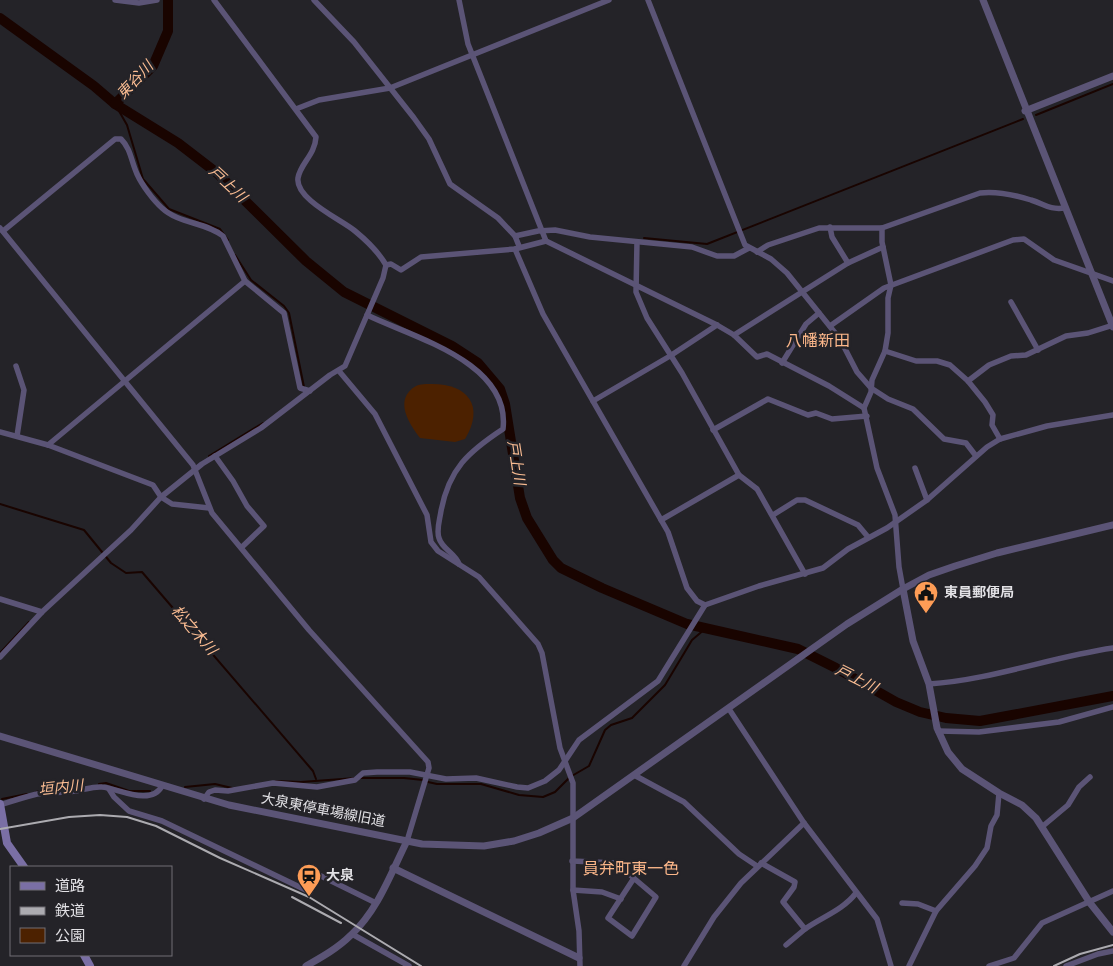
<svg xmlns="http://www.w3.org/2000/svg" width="1113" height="966" font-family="Overpass,'Noto Sans JP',sans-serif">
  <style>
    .green { fill: #4c2100 }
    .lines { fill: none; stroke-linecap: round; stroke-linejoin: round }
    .stream { stroke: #190400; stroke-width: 2 }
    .river { stroke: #190400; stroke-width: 10 }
    .minor { stroke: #5b5476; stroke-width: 5.5 }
    .tertiary { stroke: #5b5476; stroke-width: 7 }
    .secondary { stroke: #7a6fa5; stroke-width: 8 }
    .rail { stroke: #acabb0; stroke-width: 2 }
    .labels { text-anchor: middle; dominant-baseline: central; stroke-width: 5; stroke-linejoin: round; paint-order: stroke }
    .poi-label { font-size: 14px; font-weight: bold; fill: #e2e1e5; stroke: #242328; text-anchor: start }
    .street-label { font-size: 14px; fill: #e2e1e5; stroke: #242328 }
    .water-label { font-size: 15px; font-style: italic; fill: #fabc92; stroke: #242328 }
    .quarter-label { font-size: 16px; fill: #fcb78a; stroke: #242328 }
  </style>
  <rect width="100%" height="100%" fill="#242328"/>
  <path class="green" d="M432 384C468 384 485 406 465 439L455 442 420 438C409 424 393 399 416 386 420 384 427 384 432 384Z"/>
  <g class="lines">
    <g class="stream">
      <polyline points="115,104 127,125 143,179 169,209 220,229 228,240"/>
      <polyline points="1036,115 1113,84"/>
      <polyline points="644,238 707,244 1023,119"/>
      <polyline points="235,255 251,280 284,306 289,313 304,387"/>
      <polyline points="209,456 263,423"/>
      <polyline points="0,504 84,530 111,563 126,573 142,572 313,771 316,779"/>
      <polyline points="0,653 29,622"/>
      <polyline points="360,778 404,778 423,780"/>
      <polyline points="276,781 301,782 356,778"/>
      <polyline points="428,782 437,784 481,784 519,795 543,797 555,792 570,777 589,766 605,730 611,725 632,718 665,685 692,640 705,629"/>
      <polyline points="99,784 106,783 129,791 150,791"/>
      <polyline points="185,787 215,784 232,788"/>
      <polyline points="36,792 54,788 63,790"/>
      <polyline points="2,799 27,794"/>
    </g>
    <g class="river">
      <polyline points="0,18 94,86 115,104 178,143 217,173 306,261 344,292 452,346 478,363 500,389 505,404 520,498 527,518 553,560 561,568 602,588 687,624 798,649 836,668 896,702 920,712 946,718 980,721 1113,696"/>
      <polyline points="115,104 153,66 168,31 168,0"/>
    </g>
    <g class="minor">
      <polyline points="115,0 139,3 157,0"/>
      <polyline points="314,0 354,42 414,118 429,139 450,184 498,218 515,236 519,246"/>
      <polyline points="459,0 468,44 546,241"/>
      <polyline points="648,0 745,245 771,259 787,273 840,339 857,372 871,388 888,399 913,409 944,439 966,443 976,456"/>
      <polyline points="296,109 319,100 390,88 609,0"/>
      <polyline points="830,227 832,237 848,263"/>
      <polyline points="0,228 193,465 212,513 309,630 428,762 429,768 407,841"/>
      <polyline points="882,228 882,242 891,285 888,298 888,333 885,351 872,380 871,392 864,408 877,468 895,515 899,567 903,589"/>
      <path d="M3 231 115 139H121C131 149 131 161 137 174 142 185 153 200 162 208 179 224 206 222 223 236L245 281 284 313 300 388 310 391"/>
      <polyline points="515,236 538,231 555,230 590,237 692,247 717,256 734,256 749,248"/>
      <polyline points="637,242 636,292 647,318 682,373 739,475 757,489 805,574"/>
      <polyline points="515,249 543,314 668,532 687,588 697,601 705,605"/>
      <path d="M757 252 768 245 819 228H882L980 193C997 191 1015 195 1031 200 1045 204 1048 210 1065 208"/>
      <polyline points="386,265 391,264 401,270 421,257 515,249 546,241 717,325 734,335 757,357 767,354 829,386 864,408"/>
      <polyline points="1011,302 1038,350"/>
      <path d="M367 315C412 337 511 362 503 429 468 452 449 469 441 511 440 519 436 530 439 538 442 549 455 553 459 564"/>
      <polyline points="830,326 884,288 1013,240 1024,239 1054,260 1113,281"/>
      <polyline points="734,335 848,263 883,247"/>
      <polyline points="885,351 916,361 937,361 950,365 968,381 985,402 993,415 992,425 1000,439"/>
      <polyline points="782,363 806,324 819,313"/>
      <polyline points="16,366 24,390 17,436"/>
      <polyline points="339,371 375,414 427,515 431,542 438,551 479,577 538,644 542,653 560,748 573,783 573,890 579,931 580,966"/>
      <polyline points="968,381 989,365 1011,356 1026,355 1066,336 1088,333 1113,325"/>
      <polyline points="593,401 670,356 717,325"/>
      <polyline points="713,430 768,399 808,415 816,413 832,419 867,416"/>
      <polyline points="0,432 48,445 153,485 161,497 172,504 209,508"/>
      <polyline points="48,445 245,281"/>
      <polyline points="215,456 233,481 247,506 264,526 242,547"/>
      <polyline points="915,468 927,500"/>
      <polyline points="773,515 797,500 805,500 858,525 868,537"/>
      <polyline points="661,520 739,475"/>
      <polyline points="0,599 42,612"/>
      <path d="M0 657 42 612 131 530 161 497 202 464 261 428 330 375 345 366 383 278 386 265C379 253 366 240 355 231 342 220 295 199 298 178 300 164 315 155 316 137L214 0"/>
      <path d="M929 684C991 680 1051 657 1113 648"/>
      <polyline points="729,709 804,823 877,919 891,966"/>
      <polyline points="938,731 979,732 1059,722 1113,707"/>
      <polyline points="634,775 684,802 739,854 757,866"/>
      <polyline points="109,789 114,797 129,811 162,821 310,892 319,875 376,903"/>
      <polyline points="204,799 209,792 215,790 228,791 273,783 317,787 355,780 363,773 377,772 410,772 446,779 476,778 517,787 528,788 545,781 559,770 579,740 658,681 705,605 759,586 823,568 848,549 887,528 927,500 987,447 1000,439 1047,426 1113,415"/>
      <path d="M0 805C12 801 25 797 37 794 49 792 63 793 75 791 84 790 93 786 102 787 117 788 151 807 162 786"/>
      <polyline points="1043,826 1068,805 1079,787 1090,777"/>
      <polyline points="572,861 616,863 656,897 632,936 608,918 634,878"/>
      <path d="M761 863 795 882 794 887 783 902 805 929C822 917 843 910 856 893"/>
      <polyline points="573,890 602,892 621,899"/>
      <polyline points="902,903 918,904 936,911"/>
      <polyline points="352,934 409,966"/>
      <polyline points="786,945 805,929"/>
      <polyline points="684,966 714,917 741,883 804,823"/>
      <polyline points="909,966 936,911 975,866 987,848 991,826 997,815 999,793"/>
      <polyline points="989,966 1014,958 1042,923 1113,891"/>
      <polyline points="1066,966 1098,954 1113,951"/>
    </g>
    <g class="tertiary">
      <polyline points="983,0 1113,327"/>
      <polyline points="1025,111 1113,76"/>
      <polyline points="903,589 913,641 929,684 937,728 948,752 962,769 999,793 1022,805 1036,818 1090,903 1113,932"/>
      <polyline points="0,736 229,805 422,844 484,846 514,841 539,833 573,818 847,624 903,589 929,575 955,566 997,553 1113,525"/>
      <polyline points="393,868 579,958"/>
      <path d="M306 966C322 957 338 948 351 935 378 910 391 873 407 841"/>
    </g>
    <g class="secondary">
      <polyline points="0,804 7,843 24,867"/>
      <polyline points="84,955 90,966"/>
    </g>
    <g class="rail">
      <polyline points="0,829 69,817 100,815 127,817 156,826 220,858 309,897 421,966"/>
      <polyline points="292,897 341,923"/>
      <polyline points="1054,966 1080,954 1113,945"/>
    </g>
  </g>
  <defs>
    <symbol id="civic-pin" viewBox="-11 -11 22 30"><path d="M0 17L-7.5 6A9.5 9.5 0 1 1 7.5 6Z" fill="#fd9c56" stroke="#242328"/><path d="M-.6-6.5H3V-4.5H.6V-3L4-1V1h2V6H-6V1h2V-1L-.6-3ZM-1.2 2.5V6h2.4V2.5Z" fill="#111"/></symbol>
    <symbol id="station-pin" viewBox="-11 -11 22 30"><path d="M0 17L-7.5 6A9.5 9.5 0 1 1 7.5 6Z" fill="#fd9c56" stroke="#242328"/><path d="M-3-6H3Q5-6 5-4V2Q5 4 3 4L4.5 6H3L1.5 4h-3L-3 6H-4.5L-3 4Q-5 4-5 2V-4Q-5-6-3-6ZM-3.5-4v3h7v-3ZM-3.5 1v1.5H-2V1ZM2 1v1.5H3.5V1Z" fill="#111"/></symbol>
  </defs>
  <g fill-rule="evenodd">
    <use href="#civic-pin" x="912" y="579" width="28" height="38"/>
    <use href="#station-pin" x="295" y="862" width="28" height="38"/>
  </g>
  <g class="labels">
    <g class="poi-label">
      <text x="944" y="593">東員郵便局</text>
      <text x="326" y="876">大泉</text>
    </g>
    <g class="street-label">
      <text transform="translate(323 811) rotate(11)">大泉東停車場線旧道</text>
    </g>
    <g class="water-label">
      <text transform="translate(136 81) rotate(-47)">東谷川</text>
      <text transform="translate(227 185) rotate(43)">戸上川</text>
      <text transform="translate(515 463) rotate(81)">戸上川</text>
      <text transform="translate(193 631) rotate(49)">松之木川</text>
      <text transform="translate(856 680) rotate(27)">戸上川</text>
      <text transform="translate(61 789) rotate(-6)">垣内川</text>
    </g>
    <g class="quarter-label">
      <text x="818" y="342">八幡新田</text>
      <text x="631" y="870">員弁町東一色</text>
    </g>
  </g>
  <rect x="10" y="866" width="162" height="90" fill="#242328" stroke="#706f74"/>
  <rect x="20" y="882" width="25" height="8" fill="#7a6fa5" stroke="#706f74"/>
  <text x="55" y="891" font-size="15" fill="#e2e1e5">道路</text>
  <rect x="20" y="907" width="25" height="8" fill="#acabb0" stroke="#706f74"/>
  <text x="55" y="916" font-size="15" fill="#e2e1e5">鉄道</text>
  <rect x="20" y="928" width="25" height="15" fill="#4c2100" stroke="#706f74"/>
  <text x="55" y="941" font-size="15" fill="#e2e1e5">公園</text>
</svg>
